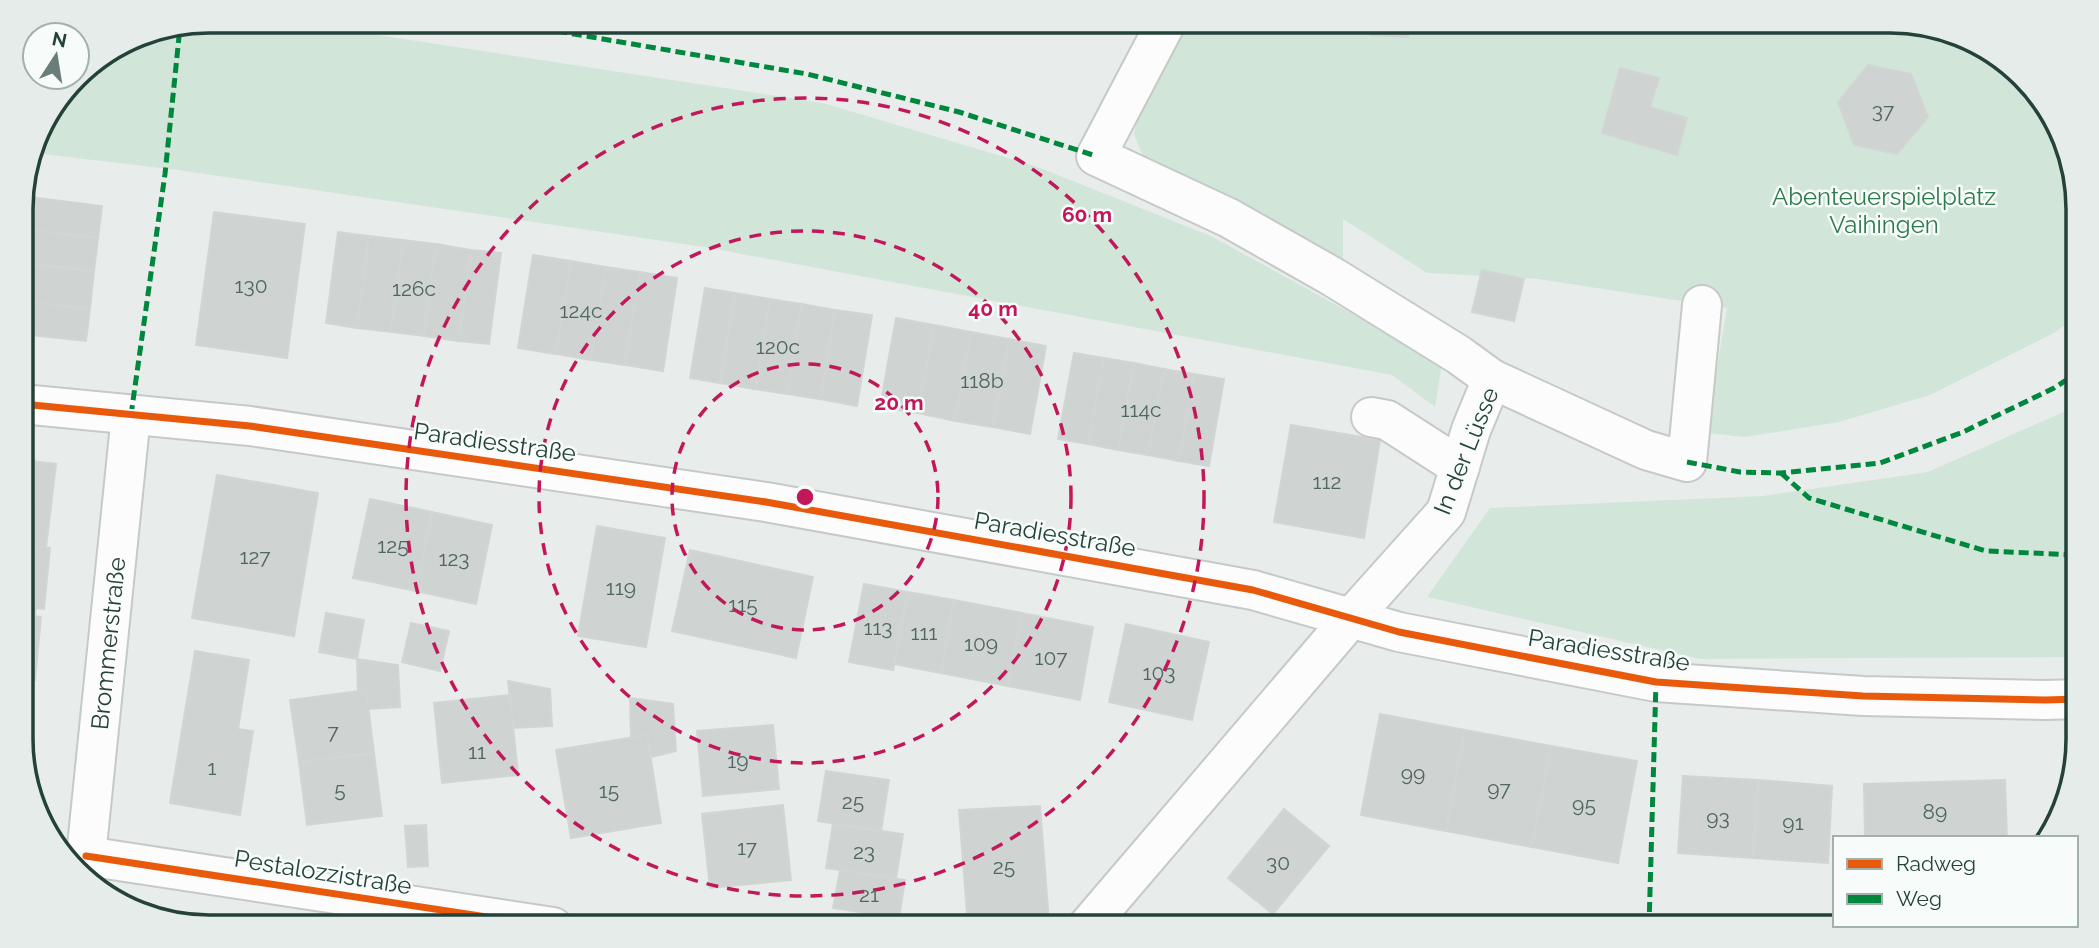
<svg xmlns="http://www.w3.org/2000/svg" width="2099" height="948" font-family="Raleway,sans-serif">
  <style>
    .green { fill: #d1e6d8 }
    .building { fill: #cfd4d2; stroke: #d1d6d4; stroke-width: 2 }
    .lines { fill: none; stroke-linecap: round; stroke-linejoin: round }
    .minor-casing { stroke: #c5cac8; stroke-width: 42 }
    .minor { stroke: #fcfcfc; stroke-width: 38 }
    .quiet { stroke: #00873e; stroke-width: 5; stroke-dasharray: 10 5; stroke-linecap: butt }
    .cycleway-casing { stroke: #f7fbf9; stroke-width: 11 }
    .cycleway { stroke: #e8590c; stroke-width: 7 }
    .ring { fill: none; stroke: #c2185b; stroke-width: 3.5; stroke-dasharray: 12 9 }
    .labels { text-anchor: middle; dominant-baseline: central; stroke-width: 5; stroke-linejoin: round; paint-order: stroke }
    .number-label { font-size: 21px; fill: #506761 }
    .park-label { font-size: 24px; fill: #2d7a4b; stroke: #f7fbf9 }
    .street-label { font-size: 24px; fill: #24423a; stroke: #f7fbf9 }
    .rim { fill: none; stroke: #24423a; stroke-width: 3.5 }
    .centre { fill: #c2185b; stroke: #f7fbf9; stroke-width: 3.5 }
    .ring-label { font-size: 21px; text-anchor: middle; font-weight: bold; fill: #c2185b; stroke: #f7fbf9; stroke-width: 5; stroke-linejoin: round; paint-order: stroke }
  </style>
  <rect width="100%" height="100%" fill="#e8edeb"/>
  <g class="green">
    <polygon points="210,21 286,21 823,103 1035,166 1211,236 1442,363 1435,407 1392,375 704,247 178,170 33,153 40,127 85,68 138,35"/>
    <polygon points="1192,21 1889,21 1962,36 2039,95 2076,185 2077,316 2054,333 1930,395 1839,422 1745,437 1706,433 1727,308 1538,279 1427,273 1343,219 1343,266 1144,159 1134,134 1138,114 1186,25"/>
    <polygon points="2077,406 2078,657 1700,659 1427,597 1490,508 1763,496 1928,472"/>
  </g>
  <g class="building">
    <polygon points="886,21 932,21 932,26 888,29"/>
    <polygon points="1371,21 1409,21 1408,37 1371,35"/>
    <polygon points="1868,65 1911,74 1928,117 1897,154 1854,145 1838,102"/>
    <polygon points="1620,68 1659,78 1650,107 1687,118 1677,155 1602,133"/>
    <polygon points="22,196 102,206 98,238 22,229"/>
    <polygon points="214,212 305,224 287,358 196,345"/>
    <polygon points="22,229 98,238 94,271 22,263"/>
    <polygon points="338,232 369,236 357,328 326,323"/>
    <polygon points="369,236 403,240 391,332 357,328"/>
    <polygon points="403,240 436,244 424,336 391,332"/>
    <polygon points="436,244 471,250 459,341 424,336"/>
    <polygon points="471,250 501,253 489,344 459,341"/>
    <polygon points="533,255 571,261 556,354 518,348"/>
    <polygon points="571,261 606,267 591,360 556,354"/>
    <polygon points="22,263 94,271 90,309 22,301"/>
    <polygon points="606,267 640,272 625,365 591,360"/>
    <polygon points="1482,270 1524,279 1514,321 1472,312"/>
    <polygon points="640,272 677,278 663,371 625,365"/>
    <polygon points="705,288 735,293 720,383 690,378"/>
    <polygon points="735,293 770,299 755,389 720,383"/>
    <polygon points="770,299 802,304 787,394 755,389"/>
    <polygon points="22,301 90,309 86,341 22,334"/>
    <polygon points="802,304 835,310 820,399 787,394"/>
    <polygon points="835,310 872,315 857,406 820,399"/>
    <polygon points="896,318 934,325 918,413 880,407"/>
    <polygon points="934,325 971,332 955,421 918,413"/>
    <polygon points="971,332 1009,339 993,427 955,421"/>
    <polygon points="1009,339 1046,346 1030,434 993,427"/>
    <polygon points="1074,353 1104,358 1088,444 1058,439"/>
    <polygon points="1104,358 1134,363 1118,450 1088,444"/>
    <polygon points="1134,363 1164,369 1148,455 1118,450"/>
    <polygon points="1164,369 1194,374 1179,461 1148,455"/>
    <polygon points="1194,374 1224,379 1209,466 1179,461"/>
    <polygon points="1291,425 1380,440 1364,538 1274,522"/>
    <polygon points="22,460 56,464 46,548 22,545"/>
    <polygon points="217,475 318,493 294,636 192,618"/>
    <polygon points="370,499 432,512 416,591 353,578"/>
    <polygon points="432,512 492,525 476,604 416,591"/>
    <polygon points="597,526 665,538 646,647 578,636"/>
    <polygon points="22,545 50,548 44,609 36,608 35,616 41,617 35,680 22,680"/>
    <polygon points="690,550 813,577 796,658 672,631"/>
    <polygon points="864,584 908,592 893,670 849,662"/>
    <polygon points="908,592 954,600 941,673 894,664"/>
    <polygon points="954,600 1022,613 1008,686 941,673"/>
    <polygon points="326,613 364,620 357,659 319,652"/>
    <polygon points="1022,613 1093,627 1080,700 1008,686"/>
    <polygon points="411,623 449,631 440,671 402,662"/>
    <polygon points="1126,624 1209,642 1192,720 1109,702"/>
    <polygon points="195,651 249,660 238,729 253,731 240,815 170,803"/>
    <polygon points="357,659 398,665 400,707 368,709 366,690 358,691"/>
    <polygon points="508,681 550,689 552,726 513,728"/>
    <polygon points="366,690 374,753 299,762 290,700"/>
    <polygon points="510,695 518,775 442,783 434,703"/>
    <polygon points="630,698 673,704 676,751 651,757 647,735 631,738"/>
    <polygon points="1380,714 1465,730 1446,831 1361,815"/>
    <polygon points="773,725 779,789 703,796 697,731"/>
    <polygon points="1465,730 1551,746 1532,847 1446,831"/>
    <polygon points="647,735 661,823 571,838 556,750"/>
    <polygon points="1551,746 1637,761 1618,863 1532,847"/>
    <polygon points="374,753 382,816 307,825 299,762"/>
    <polygon points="826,771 889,780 881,831 818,821"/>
    <polygon points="1683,776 1758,780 1753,858 1678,853"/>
    <polygon points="1758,780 1832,786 1828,863 1753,858"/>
    <polygon points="2005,780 2007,838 1865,838 1864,784"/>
    <polygon points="783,805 791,880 710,888 702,814"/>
    <polygon points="1040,806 1049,922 968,927 959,810"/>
    <polygon points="1284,809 1329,846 1273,914 1228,878"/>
    <polygon points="833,824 903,834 896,879 826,868"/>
    <polygon points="426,825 428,866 408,867 405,826"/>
    <polygon points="840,870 905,880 899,918 833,908"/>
  </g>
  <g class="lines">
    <defs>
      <g id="minor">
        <polyline points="1167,21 1096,156 1229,218 1333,277 1459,355 1492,379"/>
        <polyline points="22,404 250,426 766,502 1253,590 1399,632 1656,682 1863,696 2046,700 2078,699"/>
        <polyline points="1371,417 1387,420 1460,467"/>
        <polyline points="86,856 553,927"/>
        <path id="s1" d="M83 871 86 856 131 415"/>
        <polyline points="1087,927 1352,617 1446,512 1471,430 1492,379 1646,450 1687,462 1702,305"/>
      </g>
    </defs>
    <use href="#minor" class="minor-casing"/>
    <use href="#minor" class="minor"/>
    <g class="quiet">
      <polyline points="498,21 807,74 959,112 1096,156"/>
      <polyline points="131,415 165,174 180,27"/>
      <polyline points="1687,462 1740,472 1781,473 1880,463 1963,432 2054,388 2077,373"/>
      <polyline points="1781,473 1809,498 1986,551 2077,555"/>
      <polyline points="1649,927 1656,682"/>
    </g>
    <defs>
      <g id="cycleway">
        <polyline points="22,404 250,426 766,502 1253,590 1399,632 1656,682 1863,696 2046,700 2078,699"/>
        <polyline points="86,856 553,927"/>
      </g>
    </defs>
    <use href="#cycleway" class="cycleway-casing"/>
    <use href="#cycleway" class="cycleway"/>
  </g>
  <g class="ring">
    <circle cx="805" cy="497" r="133"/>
    <circle cx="805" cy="497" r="266"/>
    <circle cx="805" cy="497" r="399"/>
  </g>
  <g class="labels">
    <g class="number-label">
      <text x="1883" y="110">37</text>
      <text x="251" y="285">130</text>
      <text x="414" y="288">126c</text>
      <text x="581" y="310">124c</text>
      <text x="778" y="346">120c</text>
      <text x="982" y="380">118b</text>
      <text x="1141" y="409">114c</text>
      <text x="1327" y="481">112</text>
      <text x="393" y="545">125</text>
      <text x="255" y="556">127</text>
      <text x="454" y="558">123</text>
      <text x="621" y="587">119</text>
      <text x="743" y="604">115</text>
      <text x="878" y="627">113</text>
      <text x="924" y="632">111</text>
      <text x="981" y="643">109</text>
      <text x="1051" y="657">107</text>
      <text x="1159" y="672">103</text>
      <text x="333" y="731">7</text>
      <text x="477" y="751">11</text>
      <text x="738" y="760">19</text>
      <text x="212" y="767">1</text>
      <text x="1413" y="773">99</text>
      <text x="1499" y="788">97</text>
      <text x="340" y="789">5</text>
      <text x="609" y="790">15</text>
      <text x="853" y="801">25</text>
      <text x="1584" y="804">95</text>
      <text x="1935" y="811">89</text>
      <text x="1718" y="817">93</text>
      <text x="1793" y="822">91</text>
      <text x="747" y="847">17</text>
      <text x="864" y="851">23</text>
      <text x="1278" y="862">30</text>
      <text x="1004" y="866">25</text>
      <text x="869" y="894">21</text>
    </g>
    <g class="park-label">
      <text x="1884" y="196">Abenteuerspielplatz<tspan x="1884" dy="28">Vaihingen</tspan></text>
    </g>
    <g class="street-label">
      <text transform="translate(495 442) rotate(8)">Paradiesstraße</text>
      <text transform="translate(1466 451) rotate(-68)">In der Lüsse</text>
      <text transform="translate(1055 534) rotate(10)">Paradiesstraße</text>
      <text stroke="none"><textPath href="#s1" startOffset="229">Brommerstraße</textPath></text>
      <text transform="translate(1609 650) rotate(9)">Paradiesstraße</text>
      <text transform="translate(323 872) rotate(9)">Pestalozzistraße</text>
    </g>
  </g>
  <path d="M0 0H2099V948H0ZM209 33H1890A176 176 0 0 1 2066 209V739A176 176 0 0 1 1890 915H209A176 176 0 0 1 33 739V209A176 176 0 0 1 209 33Z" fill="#e6ecea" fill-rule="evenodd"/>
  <path class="rim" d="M209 33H1890A176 176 0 0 1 2066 209V739A176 176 0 0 1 1890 915H209A176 176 0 0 1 33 739V209A176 176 0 0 1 209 33Z"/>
  <circle cx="805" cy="497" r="10" class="centre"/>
  <g class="ring-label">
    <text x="1087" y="222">60 m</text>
    <text x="993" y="316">40 m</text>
    <text x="899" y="410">20 m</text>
  </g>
  <rect x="1833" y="836" width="245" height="91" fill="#f7fbf9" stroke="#a3b1ad" stroke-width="2"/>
  <rect x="1847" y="859" width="35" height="10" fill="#e8590c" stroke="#a3b1ad" stroke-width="2"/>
  <text x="1896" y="871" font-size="21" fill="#24423a">Radweg</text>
  <rect x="1847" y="894" width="35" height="10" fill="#00873e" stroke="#a3b1ad" stroke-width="2"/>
  <text x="1896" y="906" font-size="21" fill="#24423a">Weg</text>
  <g transform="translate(56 56) rotate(12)"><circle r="33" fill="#f7fbf9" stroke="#a3b1ad" stroke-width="2"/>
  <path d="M0-5L12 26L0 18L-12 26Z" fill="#697e78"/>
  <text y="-10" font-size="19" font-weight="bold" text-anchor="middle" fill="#24423a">N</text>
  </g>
</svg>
